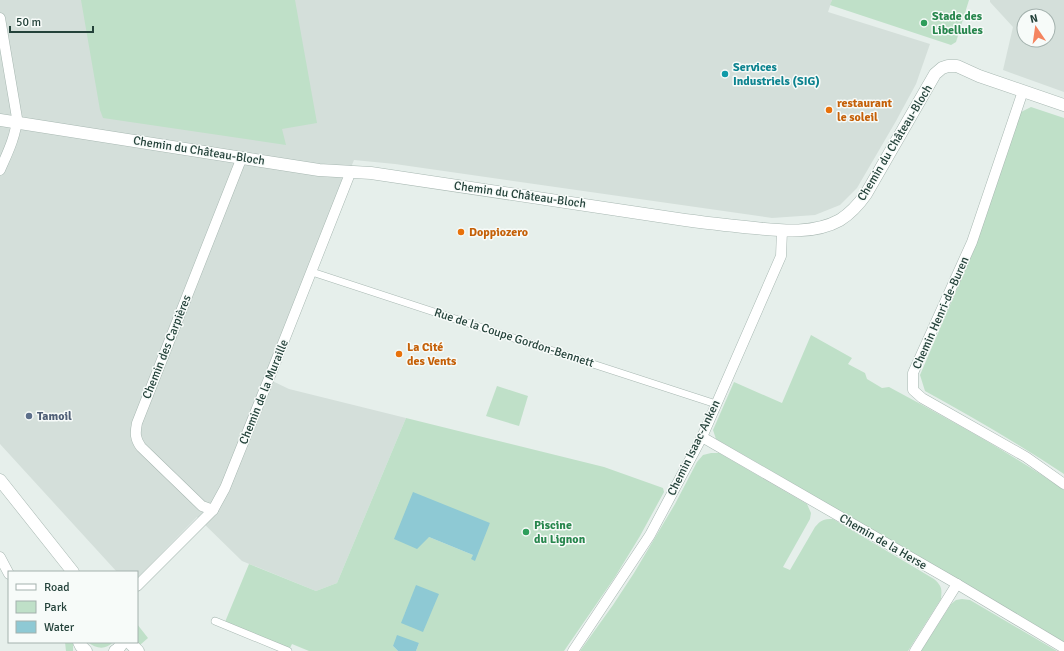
<svg xmlns="http://www.w3.org/2000/svg" width="1064" height="651" font-family="Signika,sans-serif">
  <style>
    .built { fill: #d4dfda; fill-rule: evenodd }
    .green { fill: #bfe0c8; fill-rule: evenodd }
    .water { fill: #8ec9d4 }
    .lines { fill: none; stroke-linecap: round; stroke-linejoin: round }
    .pedestrian-casing { stroke: #a8b8b2; stroke-width: 8 }
    .minor-casing { stroke: #a8b8b2; stroke-width: 11 }
    .tertiary-casing { stroke: #a8b8b2; stroke-width: 13 }
    .pedestrian { stroke: #fff; stroke-width: 7 }
    .minor { stroke: #fff; stroke-width: 10 }
    .tertiary { stroke: #fff; stroke-width: 12 }
    .leisure-dot { fill: #2e9e5b; stroke: #f7fbf9; stroke-width: 1.5 }
    .culture-dot { fill: #0f9aa8; stroke: #f7fbf9; stroke-width: 1.5 }
    .food-dot { fill: #e8710a; stroke: #f7fbf9; stroke-width: 1.5 }
    .service-dot { fill: #5c6f8a; stroke: #f7fbf9; stroke-width: 1.5 }
    .labels { text-anchor: middle; dominant-baseline: central; stroke-width: 3; stroke-linejoin: round; paint-order: stroke }
    .leisure-label { font-size: 12px; font-weight: bold; fill: #27864d; stroke: #f7fbf9; text-anchor: start }
    .culture-label { font-size: 12px; font-weight: bold; fill: #0d838f; stroke: #f7fbf9; text-anchor: start }
    .food-label { font-size: 12px; font-weight: bold; fill: #c56008; stroke: #f7fbf9; text-anchor: start }
    .street-label { font-size: 12px; fill: #24423a; stroke: #f7fbf9 }
    .service-label { font-size: 12px; font-weight: bold; fill: #4e5e75; stroke: #f7fbf9; text-anchor: start }
  </style>
  <rect width="100%" height="100%" fill="#e6efeb"/>
  <g class="built">
    <polygon points="0,0 832,0 828,12 930,44 916,84 896,121 857,188 840,205 815,215 772,218 395,164 354,160 264,377 289,389 406,418 337,583 316,591 242,561 197,517 137,578 137,572 117,572 0,444"/>
    <path d="M990 0H1064V92L1003 70 1013 27 990 2ZM1024 16H1048V40H1024Z"/>
  </g>
  <g class="green">
    <polygon points="81,0 295,0 317,123 282,129 286,145 103,118 100,110"/>
    <polygon points="832,0 969,0 956,42 951,45 830,5"/>
    <path d="M1031 107 1064 118V474C1019 444 972 417 925 391L920 375 975 247 1021 112Z"/>
    <path d="M811 335 852 358 848 364 865 373 867 379 882 388 889 387C948 419 1008 451 1064 490V642L756 462 716 439 713 430 734 382 782 403Z"/>
    <polygon points="497,386 528,396 519,426 486,416"/>
    <path d="M406 418 604 467 663 488 664 492 640 536 615 577 564 651H416L419 643 393 646 398 651H309L292 644 290 648 225 622 249 564 316 591 337 583ZM490 523 473 555 429 537Z"/>
    <path d="M711 453H719L807 504 811 513 810 519 783 567 790 570 815 527C821 520 823 519 833 519L934 579C942 586 942 589 941 599L908 651H580L613 605 634 573 675 504 697 462 703 455Z"/>
    <polygon points="962,599 970,600 1057,651 921,651 951,604 956,600"/>
    <polygon points="137,624 148,638 140,645 137,642"/>
    <polygon points="65,642 72,642 73,644 73,651 66,651"/>
    <path d="M88 642H113C106 650 96 649 88 642Z"/>
  </g>
  <g class="water">
    <polygon points="413,492 490,523 475,561 471,559 473,555 429,537 417,549 394,539"/>
    <polygon points="416,585 439,594 423,632 401,623"/>
    <polygon points="397,635 419,643 416,651 398,651 393,646"/>
  </g>
  <g class="lines">
    <defs>
      <g id="pedestrian">
        <polyline points="312,272 599,366 716,404"/>
        <polyline points="215,621 288,651"/>
      </g>
      <g id="minor">
        <path d="M0 18 17 118C16 136 7 154 0 170"/>
        <polyline points="1023,91 972,242 913,373 913,390 922,398 1026,457 1064,484"/>
        <polyline points="702,437 957,584 1064,648"/>
        <path d="M213 510 202 506 141 447C135 439 135 433 137 423L242 157"/>
        <polyline points="0,557 9,574"/>
        <polyline points="137,586 213,510 225,488 274,366 351,171"/>
        <polyline points="573,651 650,535 702,437 781,256 782,231"/>
        <polyline points="915,651 957,584"/>
      </g>
      <g id="tertiary">
        <path d="M0 120 319 170 371 173 685 220C708 223 732 226 755 228 783 231 815 234 840 220 851 213 859 204 866 194L935 74 942 68 948 66H957L979 76 1064 105"/>
        <polyline points="0,480 73,572"/>
        <polyline points="79,642 81,646 86,651"/>
        <polyline points="129,642 138,651"/>
        <polyline points="115,651 118,649 123,642"/>
      </g>
    </defs>
    <use href="#pedestrian" class="pedestrian-casing"/>
    <use href="#minor" class="minor-casing"/>
    <use href="#tertiary" class="tertiary-casing"/>
    <use href="#pedestrian" class="pedestrian"/>
    <use href="#minor" class="minor"/>
    <use href="#tertiary" class="tertiary"/>
  </g>
  <g class="leisure-dot">
    <circle cx="924" cy="23" r="4"/>
    <circle cx="526" cy="532" r="4"/>
  </g>
  <circle class="culture-dot" cx="725" cy="74" r="4"/>
  <g class="food-dot">
    <circle cx="829" cy="110" r="4"/>
    <circle cx="461" cy="232" r="4"/>
    <circle cx="399" cy="354" r="4"/>
  </g>
  <circle class="service-dot" cx="29" cy="416" r="4"/>
  <g class="labels">
    <g class="leisure-label">
      <text x="932" y="16">Stade des<tspan x="932" dy="14">Libellules</tspan></text>
      <text x="534" y="525">Piscine<tspan x="534" dy="14">du Lignon</tspan></text>
    </g>
    <g class="culture-label">
      <text x="733" y="67">Services<tspan x="733" dy="14">Industriels (SIG)</tspan></text>
    </g>
    <g class="food-label">
      <text x="837" y="103">restaurant<tspan x="837" dy="14">le soleil</tspan></text>
      <text x="469" y="232">Doppiozero</text>
      <text x="407" y="347">La Cité<tspan x="407" dy="14">des Vents</tspan></text>
    </g>
    <g class="street-label">
      <text transform="translate(895 143) rotate(-59)">Chemin du Château-Bloch</text>
      <text transform="translate(199 151) rotate(9)">Chemin du Château-Bloch</text>
      <text transform="translate(520 195) rotate(8)">Chemin du Château-Bloch</text>
      <text transform="translate(941 313) rotate(-66)">Chemin Henri-de-Buren</text>
      <text transform="translate(514 338) rotate(18)">Rue de la Coupe Gordon-Bennett</text>
      <text transform="translate(167 347) rotate(-68)">Chemin des Carpières</text>
      <text transform="translate(264 392) rotate(-68)">Chemin de la Muraille</text>
      <text transform="translate(694 448) rotate(-64)">Chemin Isaac-Anken</text>
      <text transform="translate(883 542) rotate(30)">Chemin de la Herse</text>
    </g>
    <g class="service-label">
      <text x="37" y="416">Tamoil</text>
    </g>
  </g>
  <rect x="8" y="571" width="130" height="72" fill="#f7fbf9" stroke="#a3b1ad"/>
  <rect x="16" y="584" width="20" height="6" fill="#ffffff" stroke="#a3b1ad"/>
  <text x="44" y="591" font-size="12" fill="#24423a">Road</text>
  <rect x="16" y="601" width="20" height="12" fill="#bfe0c8" stroke="#a3b1ad"/>
  <text x="44" y="611" font-size="12" fill="#24423a">Park</text>
  <rect x="16" y="621" width="20" height="12" fill="#8ec9d4" stroke="#a3b1ad"/>
  <text x="44" y="631" font-size="12" fill="#24423a">Water</text>
  <g transform="translate(1036 28) rotate(347)"><circle r="19" fill="#f7fbf9" stroke="#a3b1ad"/>
  <path d="M0-3L7 15L0 10L-7 15Z" fill="#f4845f"/>
  <text y="-6" font-size="11" font-weight="bold" text-anchor="middle" fill="#24423a">N</text>
  </g>
  <path d="M10 26v6h83v-6" fill="none" stroke="#24423a" stroke-width="2"/>
  <text x="16" y="26" font-size="12" fill="#24423a" stroke="#f7fbf9" stroke-width="3" paint-order="stroke">50 m</text>
</svg>
